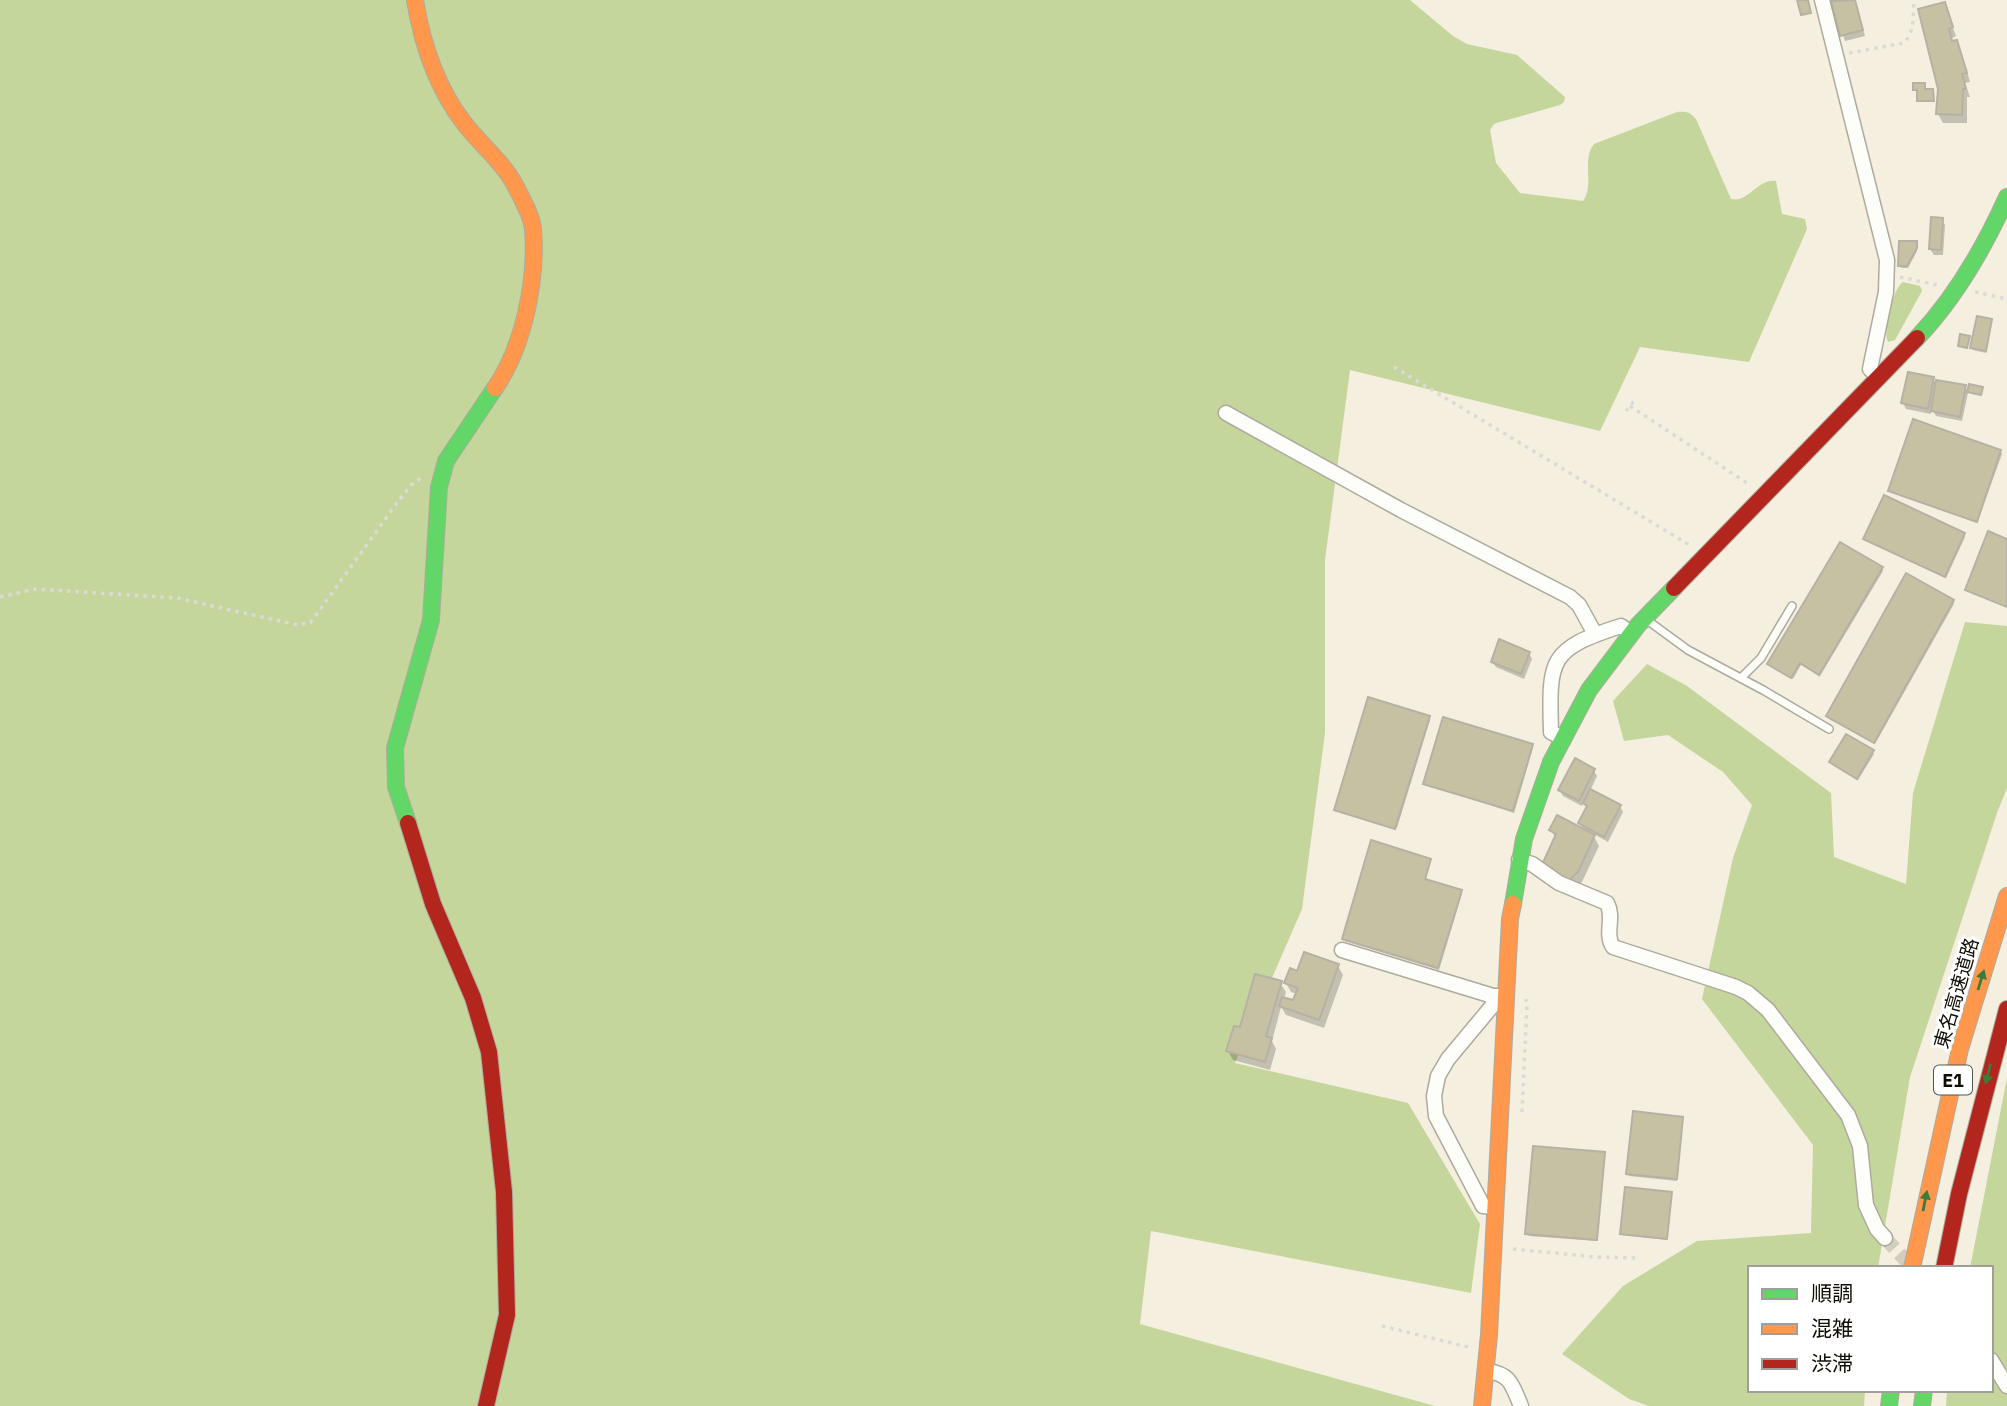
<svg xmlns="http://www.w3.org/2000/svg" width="2007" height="1406" font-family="'IBM Plex Sans','Noto Sans JP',sans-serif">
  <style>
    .forest { fill: #c4d69c }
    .shadow { fill: #0003 }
    .building { fill: #c7c1a4; stroke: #b5b2a4; stroke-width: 2 }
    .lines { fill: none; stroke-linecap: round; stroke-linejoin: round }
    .street-tunnel { stroke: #d2cdbd; stroke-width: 14; stroke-dasharray: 14 7; stroke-linecap: butt }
    .lane-casing { stroke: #aeaa9d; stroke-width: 10 }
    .street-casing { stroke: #aeaa9d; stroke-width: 17 }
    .fast-casing { stroke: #aeaa9d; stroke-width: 18 }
    .slow-casing { stroke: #aeaa9d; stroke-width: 18 }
    .jam-casing { stroke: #aeaa9d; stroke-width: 18 }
    .path { stroke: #dbdbd6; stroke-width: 3.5; stroke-dasharray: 3.5 5; stroke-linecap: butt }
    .lane { stroke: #fdfdfa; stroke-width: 7 }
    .street { stroke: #fdfdfa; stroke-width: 14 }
    .fast { stroke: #63d668; stroke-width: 16 }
    .slow { stroke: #ff974d; stroke-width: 16 }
    .jam { stroke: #b3261e; stroke-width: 16 }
    .oneway { fill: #3d7b3b }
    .labels { text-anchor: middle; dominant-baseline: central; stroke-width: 6; stroke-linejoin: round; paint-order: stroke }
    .shield { fill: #fff; stroke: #56554f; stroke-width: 2 }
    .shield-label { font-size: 18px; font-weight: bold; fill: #0e0c03 }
    .street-label { font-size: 19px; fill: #0e0c03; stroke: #fff }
  </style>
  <rect width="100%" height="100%" fill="#f4efde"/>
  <g class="forest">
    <path d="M0 0H1410L1453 36 1467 44 1517 55 1565 97 1564 102 1560 105 1500 122 1494 124 1490 130 1496 163 1520 193 1583 201C1595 184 1581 160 1594 144L1677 112C1686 111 1690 112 1696 119L1731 199C1749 203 1758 178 1776 181L1782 214 1805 219 1807 229 1749 362 1640 347 1600 431 1350 370 1325 560V733L1302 909 1235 1063 1408 1103 1480 1224 1471 1293 1151 1231 1140 1324 1435 1406H0Z"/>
    <path d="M1903 282 1920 286 1922 291 1895 340 1888 342C1882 331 1892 290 1903 282Z"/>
    <polygon points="1965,622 2007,626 2007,788 1997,813 1910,1077 1878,1268 1750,1268 1750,1390 1865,1390 1864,1406 1649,1406 1629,1399 1562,1354 1623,1286 1697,1241 1811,1233 1813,1145 1702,999 1733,858 1752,805 1723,772 1668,735 1624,741 1613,701 1647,664 1687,686 1831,793 1834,857 1906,884 1913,793"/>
    <polygon points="2007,1078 2007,1406 1946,1406 1947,1390 1991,1390 1991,1268 1970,1268"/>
  </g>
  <g class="shadow">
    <polygon points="1840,0 1855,0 1865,36 1845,41 1833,2"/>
    <polygon points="1944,4 1956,36 1952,38 1954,43 1956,42 1961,51 1970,82 1965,83 1970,97 1967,97 1967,123 1943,123 1938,114"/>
    <polygon points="1924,85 1926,91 1932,91 1934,93 1934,102 1920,102 1919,100 1919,92 1915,89"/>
    <polygon points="1942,219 1945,225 1943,255 1934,255 1930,249"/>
    <polygon points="1917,245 1917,251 1908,268 1901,268 1900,265"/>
    <polygon points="1991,320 1986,353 1973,350 1972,348"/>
    <polygon points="1933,379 1937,386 1965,387 1968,393 1962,421 1936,416 1932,409 1931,414 1906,409 1903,403"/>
    <polygon points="2000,451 2002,454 1977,523 1890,491"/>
    <polygon points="1964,535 1965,537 1946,578 1865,538"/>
    <polygon points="1882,569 1883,571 1820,676 1801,665 1793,679 1771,666"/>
    <polygon points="1953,602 1954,604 1875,744 1829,719 1828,716"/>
    <polygon points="1529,653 1532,659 1524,679 1496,667 1492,661"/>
    <polygon points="1429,718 1430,720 1397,828 1336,809"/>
    <polygon points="1532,745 1533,748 1514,813 1425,784"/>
    <polygon points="1872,752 1874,754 1858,780 1831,762"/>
    <polygon points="1594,771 1597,776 1590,791 1620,806 1623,812 1608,842 1592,833 1599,846 1582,882 1575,888 1548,876 1556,839 1551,830 1585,832 1580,823 1588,808 1584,802 1582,806 1563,796 1560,790"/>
    <polygon points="1430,860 1426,881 1462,894 1439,970 1345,941 1344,939"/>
    <polygon points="1338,966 1343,975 1324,1028 1286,1015 1281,1007 1272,1041 1276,1049 1270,1070 1233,1060 1228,1051 1241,1029 1280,983 1286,992 1284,999 1294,1003 1297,994 1291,992 1286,983 1298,973"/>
    <polygon points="1682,1118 1677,1181 1629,1176 1628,1174"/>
    <polygon points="1603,1153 1597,1241 1529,1236 1527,1233"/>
    <polygon points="1671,1194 1667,1240 1623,1235 1621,1233"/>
  </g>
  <g class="building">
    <polygon points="1797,0 1808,0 1811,13 1801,15"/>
    <polygon points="1855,0 1863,30 1840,36 1831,1"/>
    <polygon points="1945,2 1953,27 1949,29 1952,41 1957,40 1967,73 1962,74 1966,89 1963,89 1962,115 1936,114 1938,89 1918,9"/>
    <polygon points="1913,83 1925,83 1925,89 1933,89 1934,101 1917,101 1917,90 1913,90"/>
    <polygon points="1931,217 1943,218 1941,250 1929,249"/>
    <polygon points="1899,241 1917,241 1917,248 1907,266 1898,266"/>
    <polygon points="1977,316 1992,319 1986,351 1970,348"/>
    <polygon points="1960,334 1970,336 1967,348 1958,346"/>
    <polygon points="1908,372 1934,377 1928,409 1901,403"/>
    <polygon points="1936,380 1966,385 1960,417 1931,411"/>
    <polygon points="1969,384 1983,387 1981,395 1967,392"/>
    <polygon points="1913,419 2001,450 1977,522 1888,491"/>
    <polygon points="1884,495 1965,533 1945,577 1863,539"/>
    <polygon points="1988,531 2007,539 2007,607 1965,590"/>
    <polygon points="1840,542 1883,567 1819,675 1800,663 1791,678 1767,664"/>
    <polygon points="1906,573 1954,600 1874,743 1826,716"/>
    <polygon points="1499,639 1530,652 1521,674 1491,662"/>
    <polygon points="1368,697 1430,716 1395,829 1334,810"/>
    <polygon points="1443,717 1533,744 1513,811 1423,784"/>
    <polygon points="1846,734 1874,750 1857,779 1829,762"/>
    <polygon points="1575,758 1595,769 1579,801 1558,790"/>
    <polygon points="1590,789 1621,805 1604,837 1578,823 1587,806 1583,803"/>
    <polygon points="1557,815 1595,835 1578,872 1569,880 1541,867 1556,834 1549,830"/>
    <polygon points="1371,840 1431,859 1425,879 1462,890 1438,968 1342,939"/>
    <polygon points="1304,952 1339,964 1319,1020 1279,1006 1282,997 1293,1000 1298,988 1284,983 1290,968 1297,971"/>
    <polygon points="1255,974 1282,981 1266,1036 1272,1038 1265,1062 1226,1051 1234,1026 1240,1027"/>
    <polygon points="1633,1111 1683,1117 1677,1179 1626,1174"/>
    <polygon points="1533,1146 1605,1152 1597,1240 1525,1234"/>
    <polygon points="1625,1187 1672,1192 1667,1239 1620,1234"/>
  </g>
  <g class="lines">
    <polyline class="street-tunnel" points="1885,1238 1912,1267"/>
    <defs>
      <g id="lane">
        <polyline points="1647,620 1688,650 1763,690 1829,729"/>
        <polyline points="1741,678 1761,658 1792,606"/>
      </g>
      <g id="street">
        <polyline points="1822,0 1887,260 1886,292 1870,369 1878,377"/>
        <polyline points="1226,413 1401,510 1570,597 1579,605 1595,634"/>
        <path d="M1562 738 1551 732C1549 660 1548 649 1621 626L1630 633"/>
        <path d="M1519 860 1532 864 1559 883 1607 903C1615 918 1604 933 1613 947L1736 987 1748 993 1768 1010 1848 1115 1860 1146 1866 1205 1877 1229 1885 1238"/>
        <polyline points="1342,950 1493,996 1501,996"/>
        <polyline points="1493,996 1493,1005 1448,1059 1438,1076 1434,1096 1436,1116 1483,1206 1495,1207"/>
        <polyline points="1991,1360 2007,1386"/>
        <path d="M1487 1371C1511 1374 1512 1385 1521 1406"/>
      </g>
      <g id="fast">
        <path d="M1917 338C1956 297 1984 248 2007 197"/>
        <polyline points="408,823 396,787 395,748 431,620 439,487 446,461 495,388"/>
        <polyline points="1513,904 1524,839 1551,762 1589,690 1638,625 1674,588"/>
        <polyline points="1889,1406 1891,1390"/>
        <polyline points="1922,1406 1924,1390"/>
      </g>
      <g id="slow">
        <path d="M415 0C422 43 437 88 464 123 480 144 503 162 515 185 521 197 532 216 533 229 537 280 524 346 495 388"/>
        <polyline points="1912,1268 1960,1049 2007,896"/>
        <polyline points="1482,1406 1489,1335 1510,919 1513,904"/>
      </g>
      <g id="jam">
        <polyline points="1674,588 1917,338"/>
        <polyline points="408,823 433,904 473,998 489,1052 504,1192 507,1315 486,1406"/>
        <polyline points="1944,1268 1959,1194 2007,1009"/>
      </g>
    </defs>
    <use href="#lane" class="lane-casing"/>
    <use href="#street" class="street-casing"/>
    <use href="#fast" class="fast-casing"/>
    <use href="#slow" class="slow-casing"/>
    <use href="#jam" class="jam-casing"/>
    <g class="path">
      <path d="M1849 53 1904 43C1915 31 1913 15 1914 0"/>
      <polyline points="1900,277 1937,285"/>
      <polyline points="1975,292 2007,299"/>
      <polyline points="1394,367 1691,546"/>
      <polyline points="1630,406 1750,485"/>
      <polyline points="1626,411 1634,401"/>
      <polyline points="0,597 35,589 177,598 298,625 311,622 394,507 411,485 421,478"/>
      <polyline points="1522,1112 1527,1006 1526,999"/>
      <polyline points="1513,1249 1596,1257 1639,1258"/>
      <polyline points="1382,1326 1468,1347"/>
    </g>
    <use href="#lane" class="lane"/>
    <use href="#street" class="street"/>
    <use href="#fast" class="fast"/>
    <use href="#slow" class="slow"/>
    <use href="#jam" class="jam"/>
  </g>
  <defs><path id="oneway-solid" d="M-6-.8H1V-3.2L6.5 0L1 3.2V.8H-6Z" transform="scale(1.75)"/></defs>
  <g class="oneway">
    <use href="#oneway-solid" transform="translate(1981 980) rotate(-73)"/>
    <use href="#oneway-solid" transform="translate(1988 1074) rotate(104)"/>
    <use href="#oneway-solid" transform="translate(1925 1201) rotate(-79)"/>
  </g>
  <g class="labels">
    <rect class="shield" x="1934" y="1065.5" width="38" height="29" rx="5"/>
    <g class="shield-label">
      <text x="1953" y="1080">E1</text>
    </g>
    <g class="street-label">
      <text transform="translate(1956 993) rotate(-74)">東名高速道路</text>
    </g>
  </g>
  <rect x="1748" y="1266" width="245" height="126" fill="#ffffff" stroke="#9f9e9a" stroke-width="2"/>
  <rect x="1762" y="1289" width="35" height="10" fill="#63d668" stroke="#9f9e9a" stroke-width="2"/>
  <text x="1811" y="1301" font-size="21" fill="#0e0c03">順調</text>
  <rect x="1762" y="1324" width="35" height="10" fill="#ff974d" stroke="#9f9e9a" stroke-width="2"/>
  <text x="1811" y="1336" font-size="21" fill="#0e0c03">混雑</text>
  <rect x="1762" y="1359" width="35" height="10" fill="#b3261e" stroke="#9f9e9a" stroke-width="2"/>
  <text x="1811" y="1371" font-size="21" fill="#0e0c03">渋滞</text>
</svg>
